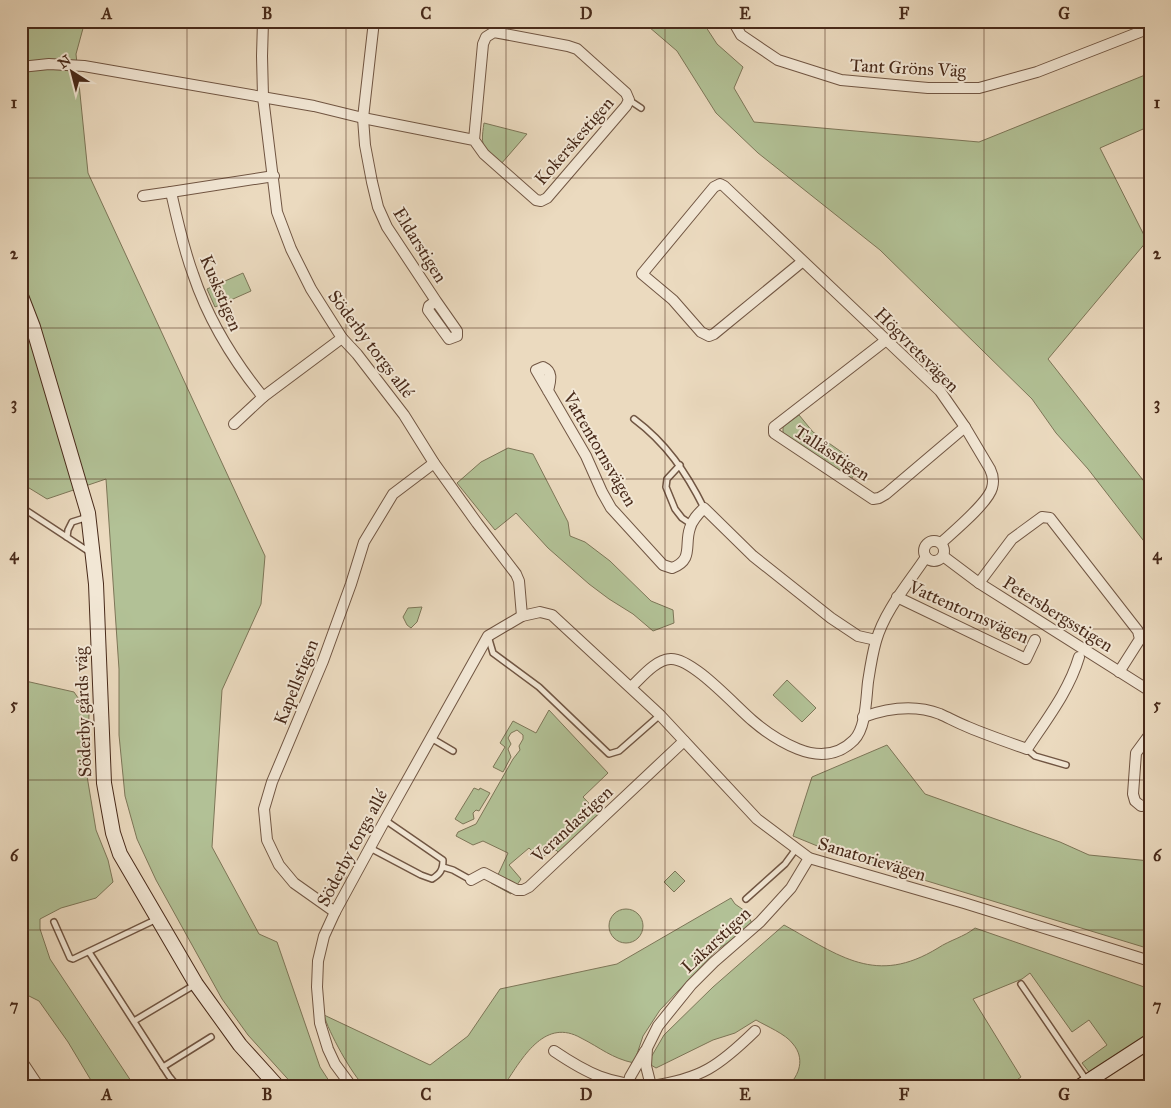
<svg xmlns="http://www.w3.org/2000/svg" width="1171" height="1108" font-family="'IM FELL Great Primer',serif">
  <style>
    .green { fill: #b2c196; stroke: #7d7658 }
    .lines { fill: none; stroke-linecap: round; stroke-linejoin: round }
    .lane-casing { stroke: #715643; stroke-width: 8 }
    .street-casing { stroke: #715643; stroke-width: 12 }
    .secondary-casing { stroke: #482a1a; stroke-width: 16 }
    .lane { stroke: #f2e7d5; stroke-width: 5 }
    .street { stroke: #f2e7d5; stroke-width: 10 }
    .secondary { stroke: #f2e7d5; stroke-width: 14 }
    .grid { fill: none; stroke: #482a1a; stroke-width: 1; stroke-opacity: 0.55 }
    .labels { text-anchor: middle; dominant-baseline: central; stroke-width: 4; stroke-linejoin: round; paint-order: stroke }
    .street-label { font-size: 18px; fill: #482a1a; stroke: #f2e7d5 }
    .neatline { fill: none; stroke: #482a1a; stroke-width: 2 }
    .grid-label { font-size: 16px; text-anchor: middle; font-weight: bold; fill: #482a1a }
  </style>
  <rect width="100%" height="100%" fill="#ebdabf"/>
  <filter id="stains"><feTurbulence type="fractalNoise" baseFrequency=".004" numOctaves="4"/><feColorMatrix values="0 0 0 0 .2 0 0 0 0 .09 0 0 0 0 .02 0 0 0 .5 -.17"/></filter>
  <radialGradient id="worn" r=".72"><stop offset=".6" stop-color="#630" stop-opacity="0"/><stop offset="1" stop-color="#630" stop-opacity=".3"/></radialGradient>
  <g class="green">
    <polygon points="21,21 85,21 76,54 88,173 265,556 261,604 222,690 212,847 259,934 277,942 320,1067 333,1087 295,1087 248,1035 222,999 156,880 137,839 125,796 119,735 119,669 106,479 47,499 21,483"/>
    <polygon points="642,21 702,21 717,44 743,67 734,88 754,122 979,142 1150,73 1150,126 1100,148 1147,241 1048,359 1150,489 1150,549 1088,469 1056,433 1032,399 880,250 758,153 716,113 677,51"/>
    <path d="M484 123 527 134 501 164C483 147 480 149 484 123Z"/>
    <polygon points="243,273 251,291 215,307 207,289"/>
    <polygon points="799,415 813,432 843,453 858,470 851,479 783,436 783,427"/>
    <polygon points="508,448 533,454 568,522 570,536 585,542 610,561 651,601 673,610 674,623 653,631 633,614 609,599 589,584 548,548 516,513 495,530 457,483 481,462"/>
    <polygon points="422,607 417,622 411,628 407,625 403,617 408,608"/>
    <polygon points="21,680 74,692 89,714 87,776 96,830 108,860 113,882 96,898 61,908 40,919 40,929 50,959 135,1087 95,1087 68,1042 39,1001 21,992"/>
    <polygon points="787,680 816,708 802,722 773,695"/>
    <polygon points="549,710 608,773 583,797 602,817 562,856 556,850 539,858 529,848 509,865 521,879 511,894 491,883 493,878 496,879 508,853 483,841 473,845 456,836 458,832 476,824 513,759 520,750 519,746 523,739 523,735 517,730 511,733 508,738 511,744 508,749 511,757 503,772 493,767 505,747 500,743 513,721 536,733"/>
    <polygon points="887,745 925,794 1060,842 1089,855 1150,861 1150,949 832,852 793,836 812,777"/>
    <polygon points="474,788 479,790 480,788 490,793 479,811 476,810 473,813 474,819 463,824 455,819"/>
    <polygon points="675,871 685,881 674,892 664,882"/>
    <path d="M731 898 735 904 745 911 752 923 747 929 717 950 660 1010 643 1036 634 1063C611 1058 601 1048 581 1038 546 1018 524 1055 507 1081L512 1087H365C352 1075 328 1031 324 1015L430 1065 468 1036 500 989 617 964Z"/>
    <circle cx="626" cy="926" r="17"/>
    <path d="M784 925C840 956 876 986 938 948 950 940 964 937 975 928L1150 989V1034L1089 1072 1082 1063 1107 1045 1089 1020 1072 1032 1030 973 1022 979 973 999 1021 1077 1007 1087H787C800 1075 805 1058 793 1044 786 1034 766 1026 756 1020L735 1033 713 1040 656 1068 651 1065 650 1059 664 1035 713 987Z"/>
  </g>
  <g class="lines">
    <defs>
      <g id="lane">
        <polyline points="629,100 641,108"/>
        <path d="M634 419C666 443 686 472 704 508"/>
        <polyline points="680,465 667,479 666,487 675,509 682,518 691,524"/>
        <polyline points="21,507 91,553"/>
        <polyline points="67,537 68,530 72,522 88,517"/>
        <polyline points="488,636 493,653 539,687 609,754 619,751 660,715"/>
        <polyline points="431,738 453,751"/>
        <polyline points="1027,749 1035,756 1066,765"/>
        <path d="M370 848 421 875 432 879C440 874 443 870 443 860L385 820"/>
        <polyline points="443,867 453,870 471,880"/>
        <polyline points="746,899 785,864 796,849"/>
        <polyline points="54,922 70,958 73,959 157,919"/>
        <polyline points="89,952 169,1076 178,1087"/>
        <polyline points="1021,984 1087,1081"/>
        <polyline points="134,1021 196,984"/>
        <polyline points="163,1067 211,1037"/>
      </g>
      <g id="street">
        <polyline points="263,21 262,56 263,97 277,212 291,249 311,289 342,338 357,354 404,415 434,463 477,523 516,574 519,581 522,616"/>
        <polyline points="374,21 363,118 365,145 372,182 378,207 387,227 436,301 429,306 428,310 449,339 457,336 457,331 436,301"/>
        <polyline points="733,21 741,35 778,60 841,80 928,88 979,88 1037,72 1150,28"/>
        <polyline points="21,67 49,64 84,66 314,106 363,118 474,140 484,154 536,200 541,201 547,198 626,106 629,100 626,93 577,49 568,46 494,32 486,37 483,44 474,140"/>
        <path d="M274 176 171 192C177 219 183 247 193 274 208 319 233 360 263 397L342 338"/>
        <polyline points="143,196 171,192"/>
        <path d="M803 261 714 334 709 336 701 332 673 300 642 274 714 187 720 184 724 186 940 391 965 427 990 469C993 475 994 481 992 488 988 503 954 531 941 543"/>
        <polyline points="885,341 774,427 774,433 873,499 879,498 886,494 965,427"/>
        <path d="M548 391C550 382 554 372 543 367L536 370 586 456 602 492 611 508 663 565 672 568C694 560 684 545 690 528 692 520 698 514 704 508L753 556 831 618 858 636 876 640"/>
        <polyline points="234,424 263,397"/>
        <circle cx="934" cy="551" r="10"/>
        <polyline points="943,556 979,583 1150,691"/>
        <polyline points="979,583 1012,539 1042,517 1050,518 1138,631 1140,639 1119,672"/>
        <polyline points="897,597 1026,659 1035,640"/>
        <path d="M631 687C641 678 655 660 670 659 692 657 736 707 753 721 767 733 781 742 798 749 818 757 838 756 854 740 866 728 866 699 868 682 870 669 872 655 876 641 885 610 908 584 926 557"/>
        <path d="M863 717C888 708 914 704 940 714 949 718 958 723 968 727 987 735 1007 742 1027 749 1046 720 1069 691 1079 657"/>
        <polyline points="1150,734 1136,753 1133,794 1135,801 1141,806 1150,805"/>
        <polyline points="471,880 484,873 517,890 523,890 529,887 684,741"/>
        <polyline points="335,912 294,883 279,865 267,840 264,809 272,782 323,661 351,584 364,542 393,494 434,463"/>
        <path d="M755 1031C719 1066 701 1079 651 1086L646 1066 647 1048 658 1026 691 985 714 962 760 922 791 888 809 858"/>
        <path d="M554 1051C588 1074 609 1084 651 1086"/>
        <polyline points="21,1060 39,1087"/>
        <polyline points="628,1085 630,1077 645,1051"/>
        <polyline points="352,1087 335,1064 328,1049 320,1023 317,987 318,961 324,936 335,912 385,820 488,636 522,616 540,612 552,615 660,715 757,819 809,858 964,903 1150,961"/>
      </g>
      <g id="secondary">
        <polyline points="21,296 33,327 88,513 96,584 104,783 113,833 120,854 196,984 240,1045 278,1087"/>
        <polyline points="1079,1087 1150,1041"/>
      </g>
    </defs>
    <use href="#lane" class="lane-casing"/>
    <use href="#street" class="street-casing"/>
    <use href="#secondary" class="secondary-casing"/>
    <use href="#lane" class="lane"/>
    <use href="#street" class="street"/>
    <use href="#secondary" class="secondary"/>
  </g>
  <path class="grid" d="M187 21V1087M346 21V1087M506 21V1087M665 21V1087M825 21V1087M984 21V1087M21 178H1150M21 328H1150M21 479H1150M21 629H1150M21 780H1150M21 930H1150"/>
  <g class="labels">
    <g class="street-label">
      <text transform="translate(908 68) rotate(3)">Tant Gröns Väg</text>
      <text transform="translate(574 141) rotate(-49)">Kokerskestigen</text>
      <text transform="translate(420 245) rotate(58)">Eldarstigen</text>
      <text transform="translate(221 293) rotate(67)">Kuskstigen</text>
      <text transform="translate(371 344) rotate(53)">Söderby torgs allé</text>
      <text transform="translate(917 350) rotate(45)">Högvretsvägen</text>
      <text transform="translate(600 449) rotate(60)">Vattentornsvägen</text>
      <text transform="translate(832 453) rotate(33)">Tallåsstigen</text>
      <text transform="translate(969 612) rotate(24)">Vattentornsvägen</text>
      <text transform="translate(1058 614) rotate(32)">Petersbergsstigen</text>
      <text transform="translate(296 682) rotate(-68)">Kapellstigen</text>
      <text transform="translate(83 712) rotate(-92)">Söderby gårds väg</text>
      <text transform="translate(572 824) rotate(-43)">Verandastigen</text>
      <text transform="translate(352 848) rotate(-62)">Söderby torgs allé</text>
      <text transform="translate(872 859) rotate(17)">Sanatorievägen</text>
      <text transform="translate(716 940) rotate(-43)">Läkarstigen</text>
    </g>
  </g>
  <rect width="1171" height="1108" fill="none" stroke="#ebdabf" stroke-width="55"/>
  <g transform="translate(72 72) rotate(324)" stroke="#f2e7d5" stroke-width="4" paint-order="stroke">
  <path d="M0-4L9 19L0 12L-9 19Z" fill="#482a1a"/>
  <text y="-8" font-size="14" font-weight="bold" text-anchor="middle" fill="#482a1a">N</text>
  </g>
  <rect x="28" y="28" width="1116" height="1052" class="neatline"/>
  <g class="grid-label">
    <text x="107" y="19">A</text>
    <text x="267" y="19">B</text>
    <text x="426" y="19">C</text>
    <text x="586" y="19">D</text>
    <text x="745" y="19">E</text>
    <text x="904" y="19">F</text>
    <text x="1064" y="19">G</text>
    <text x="14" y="108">1</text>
    <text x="1157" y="108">1</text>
    <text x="14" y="259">2</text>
    <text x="1157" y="259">2</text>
    <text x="14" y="409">3</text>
    <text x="1157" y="409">3</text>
    <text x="14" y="560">4</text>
    <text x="1157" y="560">4</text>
    <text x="14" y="710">5</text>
    <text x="1157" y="710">5</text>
    <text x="14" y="861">6</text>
    <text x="1157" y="861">6</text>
    <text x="14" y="1011">7</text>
    <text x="1157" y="1011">7</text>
    <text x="107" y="1100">A</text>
    <text x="267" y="1100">B</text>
    <text x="426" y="1100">C</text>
    <text x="586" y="1100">D</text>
    <text x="745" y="1100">E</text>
    <text x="904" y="1100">F</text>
    <text x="1064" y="1100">G</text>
  </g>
  <rect width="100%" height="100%" filter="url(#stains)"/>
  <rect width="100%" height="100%" fill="url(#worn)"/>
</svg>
